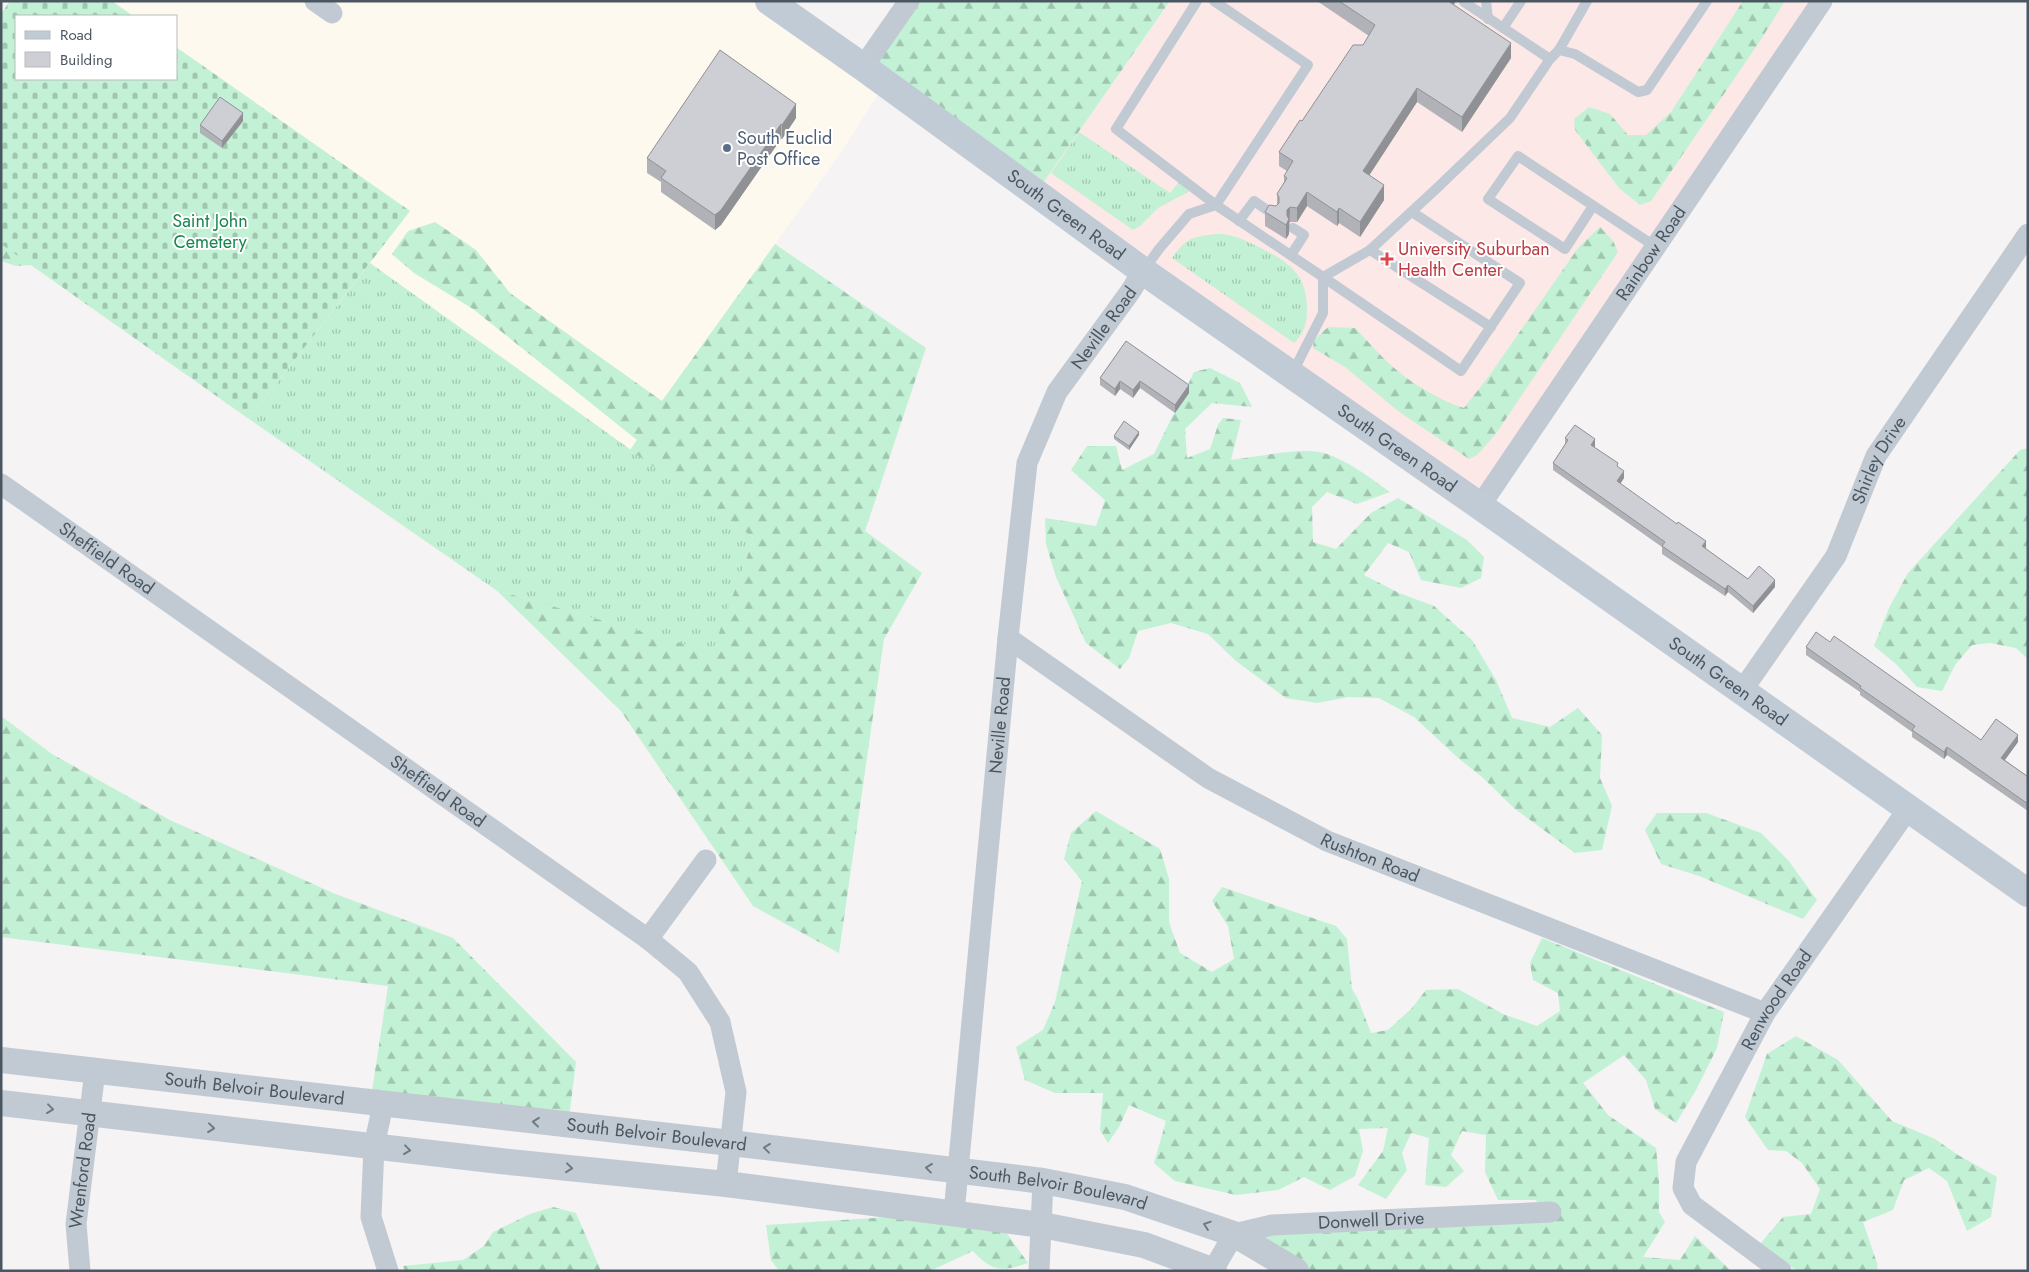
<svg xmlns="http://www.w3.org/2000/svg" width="2029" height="1272" font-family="Jost,sans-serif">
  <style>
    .commercial { fill: #fdf9ef }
    .medical { fill: #fce8e6 }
    .grass { fill: url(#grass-tufts) }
    .forest { fill: url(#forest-firs) }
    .cemetery { fill: url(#cemetery-stones) }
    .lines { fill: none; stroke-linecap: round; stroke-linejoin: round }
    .service { stroke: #c1cad2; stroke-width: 10 }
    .minor { stroke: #c1cad2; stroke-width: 21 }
    .tertiary { stroke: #c1cad2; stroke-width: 26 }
    .secondary { stroke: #c1cbd6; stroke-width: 28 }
    .wall { fill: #b0b2b7 }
    .shaded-wall { fill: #909195 }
    .building { fill: #cdcfd5; stroke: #909195 }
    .oneway { stroke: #6e7983 }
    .service-dot { fill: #5c6f8a; stroke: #fff; stroke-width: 2 }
    .health-dot { fill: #e0444e; stroke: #fff; stroke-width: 2 }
    .labels { text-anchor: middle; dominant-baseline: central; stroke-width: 4; stroke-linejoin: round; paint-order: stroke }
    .service-label { font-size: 18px; fill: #4e5e75; stroke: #fff; text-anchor: start }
    .street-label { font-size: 18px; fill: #4a5661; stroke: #fff }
    .park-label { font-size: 18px; fill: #17864f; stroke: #fff }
    .health-label { font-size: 18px; fill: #be3a42; stroke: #fff; text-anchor: start }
  </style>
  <defs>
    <pattern id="grass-tufts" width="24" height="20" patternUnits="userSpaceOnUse" patternTransform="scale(1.25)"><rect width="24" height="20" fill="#c3f1d5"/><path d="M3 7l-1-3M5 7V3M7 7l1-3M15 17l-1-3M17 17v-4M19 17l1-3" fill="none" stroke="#a0c6b0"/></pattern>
    <pattern id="forest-firs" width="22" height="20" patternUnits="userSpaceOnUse" patternTransform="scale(1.25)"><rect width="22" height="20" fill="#c3f1d5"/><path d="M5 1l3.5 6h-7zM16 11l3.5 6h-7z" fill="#a0c6b0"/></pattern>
    <pattern id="cemetery-stones" width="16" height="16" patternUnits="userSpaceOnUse" patternTransform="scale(1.25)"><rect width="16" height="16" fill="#c3f1d5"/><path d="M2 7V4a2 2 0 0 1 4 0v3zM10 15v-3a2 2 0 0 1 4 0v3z" fill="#a0c6b0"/></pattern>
  </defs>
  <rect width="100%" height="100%" fill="#f5f3f3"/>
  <polygon class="commercial" points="112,1 768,1 885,83 840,154 662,401 630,450 370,263 409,211 176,47 176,16 133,16"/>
  <polygon class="medical" points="1171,1 1822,1 1480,506 1036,193"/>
  <g class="grass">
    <polygon points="1079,132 1170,193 1179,182 1190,191 1158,208 1140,226 1133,230 1051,173"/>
    <path d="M1216 234C1232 233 1244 240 1259 247 1288 262 1307 273 1307 309 1307 323 1304 334 1294 343L1172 258C1186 238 1192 237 1216 234Z"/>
    <polygon points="370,263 754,538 713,653 496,590 249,419"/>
  </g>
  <g class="forest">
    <polygon points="909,1 1170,1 1036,193 863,67"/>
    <polygon points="1743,1 1785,1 1760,41 1651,201 1640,205 1619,188 1575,130 1574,119 1589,107 1610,114 1628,135 1646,135 1671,112"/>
    <polygon points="435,222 476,250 510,293 662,401 775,244 926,348 865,531 922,573 884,639 839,953 753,906 621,711 496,590 712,652 754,538 630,450 637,440 473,309 414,273 392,254 408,231"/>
    <path d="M1600 227 1613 241 1618 252 1495 435 1477 455 1469 459 1398 411 1345 367 1313 348 1314 340 1328 327 1355 328C1368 341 1380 356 1393 367 1411 383 1441 401 1464 408L1489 376 1578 248Z"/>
    <polygon points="1,244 32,265 16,266 1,261"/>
    <path d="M1210 368 1240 383 1252 407 1212 403 1185 429 1187 458 1210 449 1218 425 1223 418 1241 420 1231 460C1256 457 1296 448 1319 452 1344 457 1370 478 1390 492L1357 504 1327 492 1312 507 1313 542 1336 549 1371 513 1398 498 1467 540 1484 557 1481 578 1461 588 1421 580 1409 552 1388 543 1364 575 1399 593 1434 606 1472 640 1496 680 1512 718 1550 727 1578 708 1602 735 1600 778 1612 806 1602 850 1575 853 1515 809 1482 777 1457 757 1414 717 1379 698 1349 697 1317 703 1286 698 1236 661 1208 634 1171 623 1138 631 1129 658 1120 669 1086 643 1056 577 1046 544 1045 518 1096 526 1105 500 1071 470 1087 446H1116L1122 470 1154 454 1194 372Z"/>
    <polygon points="2028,448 2028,659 2016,648 1990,643 1972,645 1955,665 1942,691 1917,687 1896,664 1874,646 1889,608 1908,573 2020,450"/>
    <polygon points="1,716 52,754 170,820 333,893 453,938 576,1062 568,1126 370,1104 388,986 1,937"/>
    <polygon points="1096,811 1160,849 1169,879 1169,922 1180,953 1212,972 1234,959 1228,926 1212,901 1222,887 1336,926 1347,939 1352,989 1358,999 1371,1033 1388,1030 1411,1009 1426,990 1458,989 1503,1014 1537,1026 1560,1011 1558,993 1533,980 1530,963 1542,938 1724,1012 1717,1048 1696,1090 1676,1123 1655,1109 1646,1080 1624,1055 1583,1083 1608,1115 1656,1148 1659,1180 1659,1212 1665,1222 1643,1257 1680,1260 1695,1236 1731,1271 1296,1271 1234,1234 1550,1211 1535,1200 1498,1200 1485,1172 1486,1135 1462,1131 1451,1155 1464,1171 1446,1187 1425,1185 1429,1138 1411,1133 1402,1153 1407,1170 1386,1199 1358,1185 1383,1151 1388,1128 1359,1129 1363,1151 1355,1176 1330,1190 1304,1177 1278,1190 1236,1195 1175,1181 1154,1163 1166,1121 1129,1105 1119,1127 1108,1143 1100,1130 1103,1093 1055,1093 1025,1080 1016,1047 1043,1030 1055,1002 1082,881 1064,859 1071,833"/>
    <polygon points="1657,813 1706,813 1761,833 1788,860 1817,900 1803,919 1699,876 1661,864 1645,830"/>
    <polygon points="1796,1036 1838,1060 1892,1121 1935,1139 1958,1155 1997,1177 1991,1217 1967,1231 1947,1181 1929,1168 1904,1180 1893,1210 1863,1222 1877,1263 1878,1271 1797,1271 1760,1244 1783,1217 1811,1214 1820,1189 1802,1163 1786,1151 1768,1150 1745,1117 1767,1054"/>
    <polygon points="553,1207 576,1213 601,1271 405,1271 403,1266 463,1260 484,1246 493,1232 530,1214"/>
    <path d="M889 1217 1003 1228 1028 1263C1002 1272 992 1272 973 1251L930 1271H779L771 1260 766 1225Z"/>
  </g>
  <polygon class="cemetery" points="10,1 112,1 133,16 16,16 16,79 176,79 176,47 410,211 249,419 1,244 1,14"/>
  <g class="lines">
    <g class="service">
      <polyline points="1197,1 1116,129 1216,205 1308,65 1214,1"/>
      <polyline points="1486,1 1488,19"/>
      <polyline points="1503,28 1521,1"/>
      <polyline points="1559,50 1587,1"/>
      <polyline points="1550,59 1559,50 1575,54 1638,92 1647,90 1707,1"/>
      <polyline points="1593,206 1565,249 1488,199 1518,156 1656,247"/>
      <polyline points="1412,212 1520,283 1461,371 1323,277 1370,250 1436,189 1510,118 1550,59 1464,2"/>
      <polyline points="1239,221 1254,201 1273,214"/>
      <polyline points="1370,250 1491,327"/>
      <polyline points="1291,255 1304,235 1293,228"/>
      <polyline points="1144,270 1159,249 1189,214 1216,205 1323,277 1323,313 1292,374"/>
    </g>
    <g class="minor">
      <polyline points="315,1 332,13"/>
      <polyline points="863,67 909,1"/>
      <path id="s1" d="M1 484 648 939 688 972 720 1022 736 1092 726 1184"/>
      <path id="s2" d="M1480 506 1822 1"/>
      <path id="s3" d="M1008 638 1208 778 1327 841 1765 1013"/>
      <path id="s4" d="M1741 692 1836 556 1876 456 2028 234"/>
      <polyline points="648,939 706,860"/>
      <polyline points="383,1105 374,1146 371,1217 388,1271"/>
      <path id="s5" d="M954 1213 1008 638 1027 463 1057 392 1130 292 1143 271"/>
      <path id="s6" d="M1213 1270 1234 1234 1272 1225 1551 1212"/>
      <path id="s7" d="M80 1271 76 1224 95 1071"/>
      <polyline points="1039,1271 1043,1181"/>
      <path id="s8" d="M1781 1271 1692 1205 1683 1188 1686 1162 1765 1013 1908 809"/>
    </g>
    <g class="tertiary">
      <path id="s9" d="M1 1060 731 1143 1043 1181 1125 1197 1234 1234 1296 1271"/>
      <polyline points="1,1103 500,1161 726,1184 1042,1225 1144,1245 1214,1271"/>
    </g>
    <path class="secondary" id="s10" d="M769 1 863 67 1143 271 1480 506 2028 893"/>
  </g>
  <g class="wall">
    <polygon points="1317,1 1456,1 1454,5 1511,58 1462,132 1417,102 1369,175 1384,200 1360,237 1339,223 1337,226 1307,206 1297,222 1290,222 1289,223 1289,234 1286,239 1265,226 1265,212 1277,205 1277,194 1284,184 1284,176 1287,171 1279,166 1279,152 1302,121 1363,45 1369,36"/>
    <polygon points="796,118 782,139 781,139 721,225 715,230 661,192 661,182 647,173 647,158"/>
    <polygon points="243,121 222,148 200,133 200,125"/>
    <polygon points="1126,341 1189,393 1175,413 1140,388 1133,398 1120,389 1115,396 1100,385 1100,378"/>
    <polygon points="1139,435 1129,450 1114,439 1114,436"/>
    <polygon points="1565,438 1595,446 1594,448 1618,467 1624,478 1620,484 1706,549 1748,579 1775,587 1753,613 1728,592 1725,596 1662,554 1662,547 1553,470 1553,463 1565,444"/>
    <polygon points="1830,642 1981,740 2018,742 2005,760 2027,776 2028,775 2028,811 1947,755 1944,759 1912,737 1912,732 1860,695 1860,692 1806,655 1806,647"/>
  </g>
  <g class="shaded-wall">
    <polygon points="1447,1 1456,1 1447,15"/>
    <polygon points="1511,43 1511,58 1462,132 1462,117"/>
    <polygon points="1417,88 1417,102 1363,185 1363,171"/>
    <polygon points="796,104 796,118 782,139 782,125"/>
    <polygon points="243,113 243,121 222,148 222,141"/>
    <polygon points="781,124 781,139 721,225 715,230 715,215"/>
    <polygon points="1384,185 1384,200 1360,237 1360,222"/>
    <polygon points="1307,192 1307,206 1297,222 1297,208"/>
    <polygon points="1290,207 1289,234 1286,239 1286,225 1287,210"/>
    <polygon points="1339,208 1339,223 1337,226 1337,212"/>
    <polygon points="1120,381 1120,389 1115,396 1115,389"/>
    <polygon points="1140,381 1140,388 1133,398 1133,390"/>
    <polygon points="1189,385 1189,393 1175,413 1175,405"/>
    <polygon points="1139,432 1139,435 1129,450 1129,446"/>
    <polygon points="1595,439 1595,446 1591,453 1591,445"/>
    <polygon points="1624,471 1624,478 1617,489 1617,481"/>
    <polygon points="1706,541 1706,549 1702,546"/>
    <polygon points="1775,580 1775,587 1753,613 1753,606"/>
    <polygon points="1728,585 1728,592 1725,596 1725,589"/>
    <polygon points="2018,735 2018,742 2001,765 2001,758"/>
    <polygon points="1947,747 1947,755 1944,759 1944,752"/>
  </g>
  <g class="building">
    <polygon points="1339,1 1448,1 1511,43 1462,117 1417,88 1363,171 1384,185 1360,222 1339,208 1337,212 1307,192 1297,208 1290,207 1287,210 1287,216 1289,219 1286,225 1265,212 1269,205 1276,206 1279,203 1279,197 1277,194 1287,178 1284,176 1293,161 1279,152 1300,120 1302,121 1353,45 1363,45 1375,25"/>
    <polygon points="720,50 796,104 782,125 781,124 721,210 715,215 661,178 666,171 647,158"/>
    <polygon points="220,97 243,113 222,141 200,125"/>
    <polygon points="1126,341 1189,385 1175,405 1140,381 1133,390 1120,381 1115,389 1100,378"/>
    <polygon points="1124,421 1139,432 1129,446 1114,436"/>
    <polygon points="1575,425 1595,439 1591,445 1618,463 1617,466 1624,471 1617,481 1677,524 1678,522 1706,541 1702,546 1748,579 1759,566 1775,580 1753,606 1728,585 1725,589 1662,546 1665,542 1553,463 1568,440 1565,438"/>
    <polygon points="1816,632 1830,642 1834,636 1981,740 1996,719 2018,735 2001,758 2027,776 2028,775 2028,804 1947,747 1944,752 1912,730 1915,726 1860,688 1861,686 1806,647"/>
  </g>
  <defs><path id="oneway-chevron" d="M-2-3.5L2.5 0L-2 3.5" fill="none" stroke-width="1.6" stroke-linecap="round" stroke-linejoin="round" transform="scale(1.25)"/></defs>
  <g class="oneway">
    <use href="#oneway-chevron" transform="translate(50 1109) rotate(7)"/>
    <use href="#oneway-chevron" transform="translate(536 1122) rotate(-174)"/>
    <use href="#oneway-chevron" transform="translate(211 1128) rotate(6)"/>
    <use href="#oneway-chevron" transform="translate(767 1148) rotate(-173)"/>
    <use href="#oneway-chevron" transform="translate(407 1150) rotate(7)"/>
    <use href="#oneway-chevron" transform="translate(569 1168) rotate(6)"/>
    <use href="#oneway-chevron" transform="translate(929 1168) rotate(-173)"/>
    <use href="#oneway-chevron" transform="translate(1207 1225) rotate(-161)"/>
  </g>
  <circle class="service-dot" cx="727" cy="148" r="5"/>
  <path class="health-dot" d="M1384.5 251.5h5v5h5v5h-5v5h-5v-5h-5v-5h5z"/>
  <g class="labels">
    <g class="service-label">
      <text x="737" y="138">South Euclid<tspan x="737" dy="21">Post Office</tspan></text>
    </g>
    <g class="street-label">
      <text stroke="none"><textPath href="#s10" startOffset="366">South Green Road</textPath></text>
      <text stroke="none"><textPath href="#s2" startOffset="305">Rainbow Road</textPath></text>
      <text stroke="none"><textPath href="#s5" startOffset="910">Neville Road</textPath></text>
      <text stroke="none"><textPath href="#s10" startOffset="771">South Green Road</textPath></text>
      <text stroke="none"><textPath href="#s4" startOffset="271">Shirley Drive</textPath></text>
      <text stroke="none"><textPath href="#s1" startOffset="129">Sheffield Road</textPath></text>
      <text stroke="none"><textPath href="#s10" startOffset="1176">South Green Road</textPath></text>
      <text stroke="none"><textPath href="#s5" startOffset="490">Neville Road</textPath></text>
      <text stroke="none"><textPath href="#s1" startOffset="534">Sheffield Road</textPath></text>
      <text stroke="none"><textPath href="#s3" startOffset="425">Rushton Road</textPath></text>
      <text stroke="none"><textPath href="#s8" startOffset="342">Renwood Road</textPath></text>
      <text stroke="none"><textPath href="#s9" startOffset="255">South Belvoir Boulevard</textPath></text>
      <text stroke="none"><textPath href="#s9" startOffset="660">South Belvoir Boulevard</textPath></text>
      <text stroke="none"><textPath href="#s7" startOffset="101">Wrenford Road</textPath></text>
      <text stroke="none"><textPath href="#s9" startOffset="1065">South Belvoir Boulevard</textPath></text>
      <text stroke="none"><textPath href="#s6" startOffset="180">Donwell Drive</textPath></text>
    </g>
    <g class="park-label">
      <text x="210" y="221">Saint John<tspan x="210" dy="21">Cemetery</tspan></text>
    </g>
    <g class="health-label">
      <text x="1398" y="249">University Suburban<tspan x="1398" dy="21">Health Center</tspan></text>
    </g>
  </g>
  <rect width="2029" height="1272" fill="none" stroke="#4a5661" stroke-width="5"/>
  <rect x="15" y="15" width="162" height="65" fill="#ffffff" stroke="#b7bbc0"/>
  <rect x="25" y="31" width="25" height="8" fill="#c1cbd6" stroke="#b7bbc0"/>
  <text x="60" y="40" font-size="15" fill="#4a5661">Road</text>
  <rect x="25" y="52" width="25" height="15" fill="#cdcfd5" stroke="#b7bbc0"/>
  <text x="60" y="65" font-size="15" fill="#4a5661">Building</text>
</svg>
